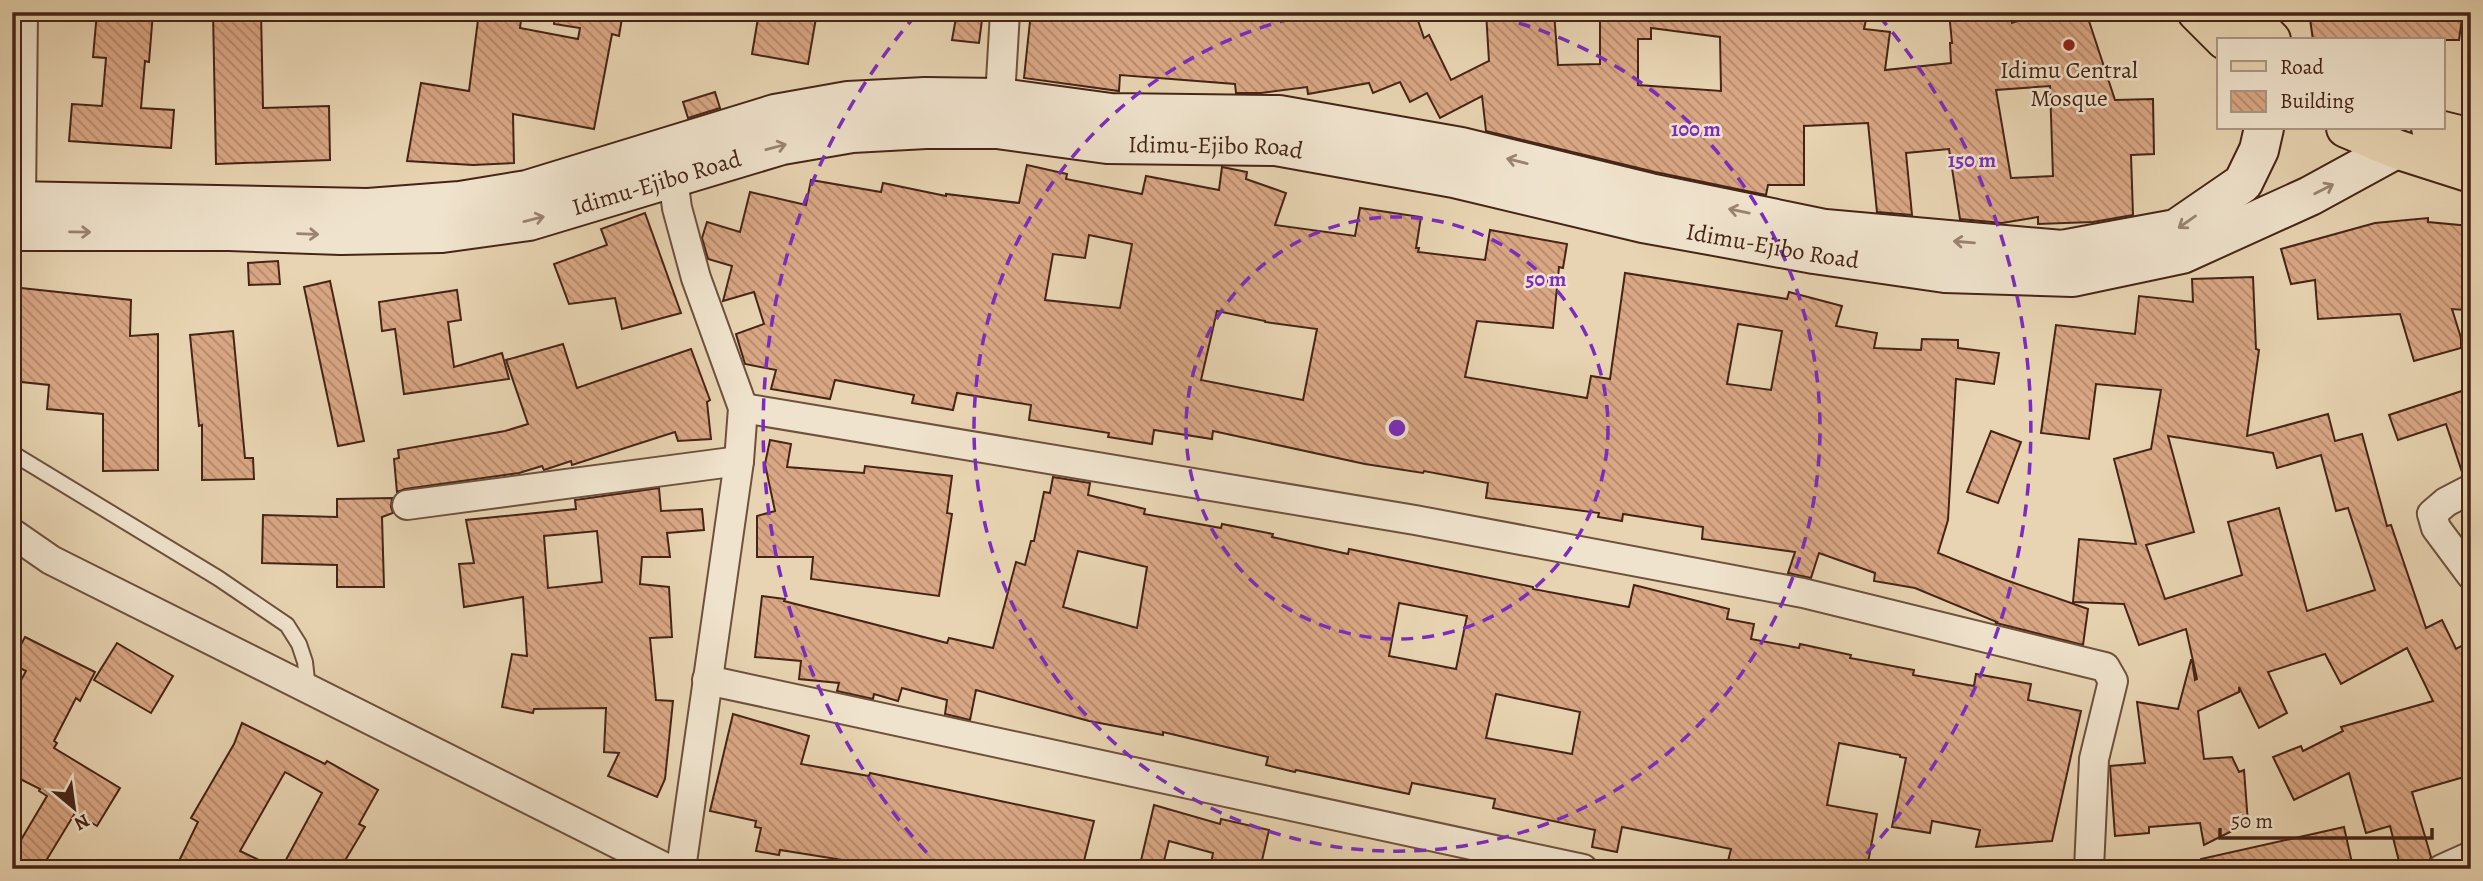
<svg xmlns="http://www.w3.org/2000/svg" width="2483" height="881" font-family="Alegreya,serif">
  <style>
    .building { fill: url(#building-back-hatch); stroke: #462416; stroke-width: 2; fill-rule: evenodd }
    .lines { fill: none; stroke-linecap: round; stroke-linejoin: round }
    .service-casing { stroke: #6e503d; stroke-width: 18 }
    .minor-casing { stroke: #6e503d; stroke-width: 32 }
    .secondary-casing { stroke: #462416; stroke-width: 42 }
    .primary-casing { stroke: #462416; stroke-width: 42 }
    .service { stroke: #f0e3cd; stroke-width: 14 }
    .minor { stroke: #f0e3cd; stroke-width: 28 }
    .secondary { stroke: #f0e3cd; stroke-width: 38 }
    .primary { stroke: #e8d4b2; stroke-width: 38 }
    .oneway { stroke: #9b8472 }
    .ring { fill: none; stroke: #7b2cbf; stroke-width: 3.5; stroke-dasharray: 12 9 }
    .poi-dot { fill: #8f2418; stroke: #f0e3cd; stroke-width: 2.5 }
    .labels { text-anchor: middle; dominant-baseline: central; stroke-width: 5; stroke-linejoin: round; paint-order: stroke }
    .poi-label { font-size: 24px; fill: #462416; stroke: #f0e3cd }
    .street-label { font-size: 24px; fill: #462416; stroke: #f0e3cd }
    .centre { fill: #7b2cbf; stroke: #f0e3cd; stroke-width: 3.5 }
    .ring-label { font-size: 21px; text-anchor: middle; font-weight: bold; fill: #7b2cbf; stroke: #f0e3cd; stroke-width: 5; stroke-linejoin: round; paint-order: stroke }
  </style>
  <defs>
    <pattern id="building-back-hatch" width="6" height="6" patternUnits="userSpaceOnUse" patternTransform="scale(1.75)"><rect width="6" height="6" fill="#daa785"/><path d="M-1 5l2 2M0 0l6 6M5-1l2 2" fill="none" stroke="#b3886c"/></pattern>
  </defs>
  <rect width="100%" height="100%" fill="#e8d4b2"/>
  <filter id="stains"><feTurbulence type="fractalNoise" baseFrequency=".00286" numOctaves="4"/><feColorMatrix values="0 0 0 0 .2 0 0 0 0 .09 0 0 0 0 .02 0 0 0 .5 -.17"/></filter>
  <radialGradient id="worn" r=".72"><stop offset=".6" stop-color="#630" stop-opacity="0"/><stop offset="1" stop-color="#630" stop-opacity=".3"/></radialGradient>
  <g class="building">
    <polygon points="97,12 153,12 149,62 145,61 141,108 174,110 171,148 69,141 72,104 102,106 106,58 93,57"/>
    <polygon points="213,12 261,12 263,108 329,106 330,160 216,164"/>
    <polygon points="479,12 522,12 520,28 578,39 580,28 554,24 555,12 623,12 619,36 612,34 594,129 513,114 514,163 473,165 407,161 421,83 469,91"/>
    <polygon points="759,12 817,12 808,64 752,54"/>
    <polygon points="957,12 983,12 979,43 952,40"/>
    <path d="M1031 12H1415L1424 38 1429 35 1451 80 1489 61 1486 12H1554L1558 65 1600 64V12H1853L1867 15 1864 29 1890 32 1885 70 1951 63 1950 43H1952L1949 12H2010L2012 23 2044 12H2086L2115 100 2153 99 2154 154 2131 155 2133 215 2093 222 2038 224V217L2002 223 1960 219 1949 149 1906 153 1912 215 1877 212 1868 123 1804 126V185H1768L1766 195 1655 172 1486 131 1482 96 1440 118 1427 93 1410 102 1400 82 1373 93 1369 83 1308 94 1307 87 1261 93H1236L1235 84 1120 75 1119 91 1024 78ZM1651 28 1720 37 1721 91 1638 85V39H1651ZM2050 86 2053 176 2011 178 1996 90Z"/>
    <polygon points="2309,12 2405,12 2462,19 2459,40 2313,40"/>
    <polygon points="715,92 720,108 688,118 683,102"/>
    <path d="M1027 165 1067 174 1066 179 1142 194 1146 176 1219 190 1222 167 1247 172 1246 179 1286 193 1275 225 1355 236 1360 208 1421 217 1416 248H1419L1418 252 1485 260 1490 230 1567 244 1563 268 1559 267 1553 328 1477 321 1465 377 1587 398 1591 376 1610 379 1625 273 1787 299 1789 292 1842 306 1836 326 1877 333 1874 348 1921 350 1922 339 1958 340V348L1999 353 1994 384 1956 379 1948 520 1938 553 2003 579 2088 609 2083 645 1996 623 1997 622 1915 588 1874 581 1875 573 1819 553 1811 578 1788 573 1795 552 1702 539 1703 527 1623 514 1622 521 1598 517 1599 513 1486 498 1488 483 1424 471 1423 473 1365 464 1213 431 1212 439 1154 430 1152 444 1108 437 1109 433 1029 420 1031 405 957 393 953 410 912 403 914 395 835 380 830 399 771 389 776 370 745 364 736 334 764 324 754 292 723 301 732 266 708 259 702 238 707 222 740 232 750 192 806 205 811 180 881 192 883 183 946 196V194L1019 203ZM1089 235 1132 244 1120 308 1045 300 1053 254 1085 258ZM1217 311 1265 321V322L1317 329 1303 400 1201 380ZM1738 324 1782 331 1771 390 1727 384Z"/>
    <polygon points="645,213 681,313 622,329 615,298 569,304 554,264 607,245 601,229"/>
    <polygon points="2428,218 2428,222 2470,226 2467,252 2471,253 2471,261 2465,310 2452,309 2461,338 2461,348 2414,361 2400,314 2318,319 2315,280 2291,284 2281,249 2375,223"/>
    <polygon points="278,261 280,284 249,285 248,263"/>
    <path d="M2253 277 2256 349 2259 350 2247 436 2328 414 2335 441 2362 434 2387 526 2391 525 2426 628 2442 620 2456 649 2471 641V775L2412 792 2431 857 2426 869H2401L2390 826 2366 833 2349 773 2294 800 2273 757 2301 746 2303 751 2343 731 2341 727 2433 701 2407 648 2341 684 2325 654 2268 672 2287 713 2259 728 2239 687V692L2198 711 2204 759 2232 757 2239 772 2244 770 2248 823 2204 845 2200 823 2149 827V833L2115 836 2110 766 2145 763 2137 702 2178 709 2191 660H2192L2195 680 2197 679 2186 629 2139 645 2124 604 2073 602 2079 539 2136 544 2114 459 2151 449 2161 390 2096 384 2089 439 2041 433 2056 325 2135 334 2139 296 2193 302 2192 279ZM2168 436 2273 453 2277 468 2321 455 2336 511 2348 508 2375 590 2307 611 2279 508 2228 522 2242 575 2165 599 2146 545 2194 532Z"/>
    <polygon points="330,281 364,441 338,446 304,287"/>
    <polygon points="12,287 131,300 130,336 158,334 158,470 103,471 103,414 47,409 49,385 12,381"/>
    <polygon points="457,290 461,320 448,322 454,367 502,353 509,379 404,394 395,329 382,331 379,302"/>
    <polygon points="233,331 245,458 253,458 254,479 202,480 202,425 199,426 190,335"/>
    <polygon points="563,344 577,388 691,349 710,400 707,402 711,439 678,441 675,432 572,465 571,461 544,470 542,466 519,473 405,489 397,492 394,459 399,458 398,450 505,431 528,424 506,360"/>
    <polygon points="2471,388 2471,473 2463,475 2446,424 2398,440 2389,415"/>
    <polygon points="1991,431 2021,442 1998,503 1967,492"/>
    <polygon points="770,440 791,444 787,467 864,473 865,466 952,476 947,513 952,514 939,596 811,579 813,557 757,557 757,516 775,511 765,464"/>
    <path d="M1053 477 1090 483 1088 495 1145 509 1144 514 1221 528 1222 524 1273 534 1272 537 1348 554 1349 549 1533 587V589L1629 607 1634 585 1729 609 1727 619 1754 624 1751 639 1799 648 1800 644 1851 655 1850 658 1914 670 1913 675 1974 686 1976 674 2031 684 2028 700 2081 711 2052 841 1976 847 1980 830 1932 821 1930 833 1892 827 1906 758 1900 757V755L1839 743 1827 805 1877 814 1867 868 1815 860 1813 869H1726L1731 849 1622 827 1617 852 1592 847 1595 830 1493 808 1495 799 1412 783 1409 794 1296 770 1295 772 1266 765 1268 757 1163 732V735L1089 721 976 690 970 720 945 714 947 700 902 688 898 701 874 694 873 699 837 691 839 683 799 679 801 661 755 657 762 596 785 599 784 601 947 643 949 638 993 648 1016 562 1025 565 1031 541H1034L1044 492 1050 493ZM1078 551 1147 567 1137 628 1063 607ZM1399 603 1467 616 1456 669 1389 656ZM1496 694 1580 712 1572 754 1486 738Z"/>
    <path d="M659 488 661 511 702 509 704 530 667 533 670 557H642L640 584 669 587 672 637 650 638 656 700 673 701 665 779 657 797 608 776 619 753 604 752 606 708 534 709 533 713 502 707 512 654 527 656 523 597 464 607 459 564 474 563 466 520 576 509 575 500ZM597 531 602 582 548 588 544 536Z"/>
    <polygon points="392,498 391,507 393,513 382,517 384,587 337,587 337,565 262,563 263,515 337,517 337,499"/>
    <polygon points="25,637 95,672 80,701 76,698 54,741 57,743 54,748 120,788 97,826 75,813 41,869 12,869 12,855 47,796 39,791 40,789 12,775 12,697 26,671 12,664 12,661"/>
    <polygon points="117,643 173,676 151,713 94,680"/>
    <polygon points="733,714 809,736 801,764 869,776 870,773 1094,821 1082,869 842,869 843,860 780,850 779,855 756,851 761,828 755,827 756,821 710,811"/>
    <polygon points="242,723 325,764 327,761 378,790 359,824 365,827 340,869 281,869 322,793 285,772 240,851 278,869 196,869 179,861 198,822 191,818 234,744"/>
    <polygon points="1154,805 1220,824 1221,819 1269,830 1260,869 1210,869 1213,853 1169,841 1162,869 1139,869"/>
    <polygon points="2344,827 2352,863 2325,869 2202,869 2201,859"/>
  </g>
  <g class="lines">
    <defs>
      <polyline id="service" points="12,453 218,578 287,625 299,644 305,662 308,689"/>
      <g id="minor">
        <polyline points="1000,98 1005,12"/>
        <polyline points="673,178 677,208 696,278 743,408 739,461 681,869"/>
        <polyline points="21,200 23,12"/>
        <polyline points="743,408 1415,520 1803,593 2105,667 2113,681 2094,759 2089,869"/>
        <polyline points="2471,489 2446,502 2432,514 2436,528 2471,575"/>
        <polyline points="407,505 739,461"/>
        <polyline points="12,533 51,560 668,869"/>
        <polyline points="707,680 1583,869"/>
        <polyline points="2442,869 2471,856"/>
      </g>
      <g id="secondary">
        <polyline points="12,201 368,208 460,201 527,190 775,114 848,101 925,97 1000,98 1111,113 1279,115 1461,147 1650,193 1825,229 2062,250 2176,229 2243,183 2259,150 2264,128"/>
        <path id="s1" d="M12 231H229L341 235 442 233 529 221 782 145 852 133 926 129H997L1107 144 1276 146 1454 178 1643 223 1814 254 1945 273 2073 277 2182 254 2310 196 2396 149"/>
      </g>
      <g id="primary">
        <polyline points="2197,12 2225,40"/>
        <polyline points="2244,12 2271,40"/>
        <polyline points="2346,128 2396,149 2471,173"/>
        <polyline points="2431,128 2471,138"/>
      </g>
    </defs>
    <use href="#service" class="service-casing"/>
    <use href="#minor" class="minor-casing"/>
    <use href="#secondary" class="secondary-casing"/>
    <use href="#primary" class="primary-casing"/>
    <use href="#service" class="service"/>
    <use href="#minor" class="minor"/>
    <use href="#secondary" class="secondary"/>
    <use href="#primary" class="primary"/>
  </g>
  <defs><path id="oneway-shaft" d="M-6 0H5M1.5-3L5.5 0L1.5 3" fill="none" stroke-width="1.6" stroke-linecap="round" stroke-linejoin="round" transform="scale(1.75)"/></defs>
  <g class="oneway">
    <use href="#oneway-shaft" transform="translate(776 147) rotate(-15)"/>
    <use href="#oneway-shaft" transform="translate(1517 161) rotate(-166)"/>
    <use href="#oneway-shaft" transform="translate(2324 189) rotate(-27)"/>
    <use href="#oneway-shaft" transform="translate(1739 211) rotate(-168)"/>
    <use href="#oneway-shaft" transform="translate(534 219) rotate(-14)"/>
    <use href="#oneway-shaft" transform="translate(2187 222) rotate(145)"/>
    <use href="#oneway-shaft" transform="translate(80 232) rotate(1)"/>
    <use href="#oneway-shaft" transform="translate(308 234) rotate(2)"/>
    <use href="#oneway-shaft" transform="translate(1964 242) rotate(-175)"/>
  </g>
  <g class="ring">
    <circle cx="1397" cy="428" r="211"/>
    <path d="M1478 13A423 423 0 1 1 1316 13"/>
    <path d="M941 868A634 634 0 0 1 915 16M1879 16A634 634 0 0 1 1853 868"/>
  </g>
  <circle class="poi-dot" cx="2069" cy="45" r="7"/>
  <g class="labels">
    <g class="poi-label">
      <text x="2069" y="70">Idimu Central<tspan x="2069" dy="28">Mosque</tspan></text>
    </g>
    <g class="street-label">
      <text stroke="none"><textPath href="#s1" startOffset="1218">Idimu-Ejibo Road</textPath></text>
      <text stroke="none"><textPath href="#s1" startOffset="651">Idimu-Ejibo Road</textPath></text>
      <text stroke="none"><textPath href="#s1" startOffset="1785">Idimu-Ejibo Road</textPath></text>
    </g>
  </g>
  <circle cx="1397" cy="428" r="10" class="centre"/>
  <g class="ring-label">
    <text x="1696" y="136">100 m</text>
    <text x="1972" y="167">150 m</text>
    <text x="1546" y="286">50 m</text>
  </g>
  <rect width="2483" height="881" fill="none" stroke="#e8d4b2" stroke-width="42"/>
  <rect x="14" y="14" width="2455" height="853" fill="none" stroke="#462416" stroke-width="3.5"/>
  <rect x="21" y="21" width="2441" height="839" fill="none" stroke="#462416" stroke-width="2"/>
  <rect x="2217" y="38" width="228" height="91" fill="#f0e3cd" stroke="#ac9784" stroke-width="2"/>
  <rect x="2231" y="61" width="35" height="10" fill="#e8d4b2" stroke="#ac9784" stroke-width="2"/>
  <text x="2280" y="74" font-size="21" fill="#462416">Road</text>
  <rect x="2231" y="91" width="35" height="21" fill="url(#building-back-hatch)" stroke="#ac9784" stroke-width="2"/>
  <text x="2280" y="108" font-size="21" fill="#462416">Building</text>
  <g transform="translate(74 808) rotate(151)" stroke="#f0e3cd" stroke-width="5" paint-order="stroke">
  <path d="M0-5L12 26L0 18L-12 26Z" fill="#462416"/>
  <text y="-10" font-size="19" font-weight="bold" text-anchor="middle" fill="#462416">N</text>
  </g>
  <path d="M2220 828v10h212v-10" fill="none" stroke="#462416" stroke-width="3.5"/>
  <text x="2231" y="828" font-size="21" fill="#462416" stroke="#f0e3cd" stroke-width="5" paint-order="stroke">50 m</text>
  <rect width="100%" height="100%" filter="url(#stains)"/>
  <rect width="100%" height="100%" fill="url(#worn)"/>
</svg>
